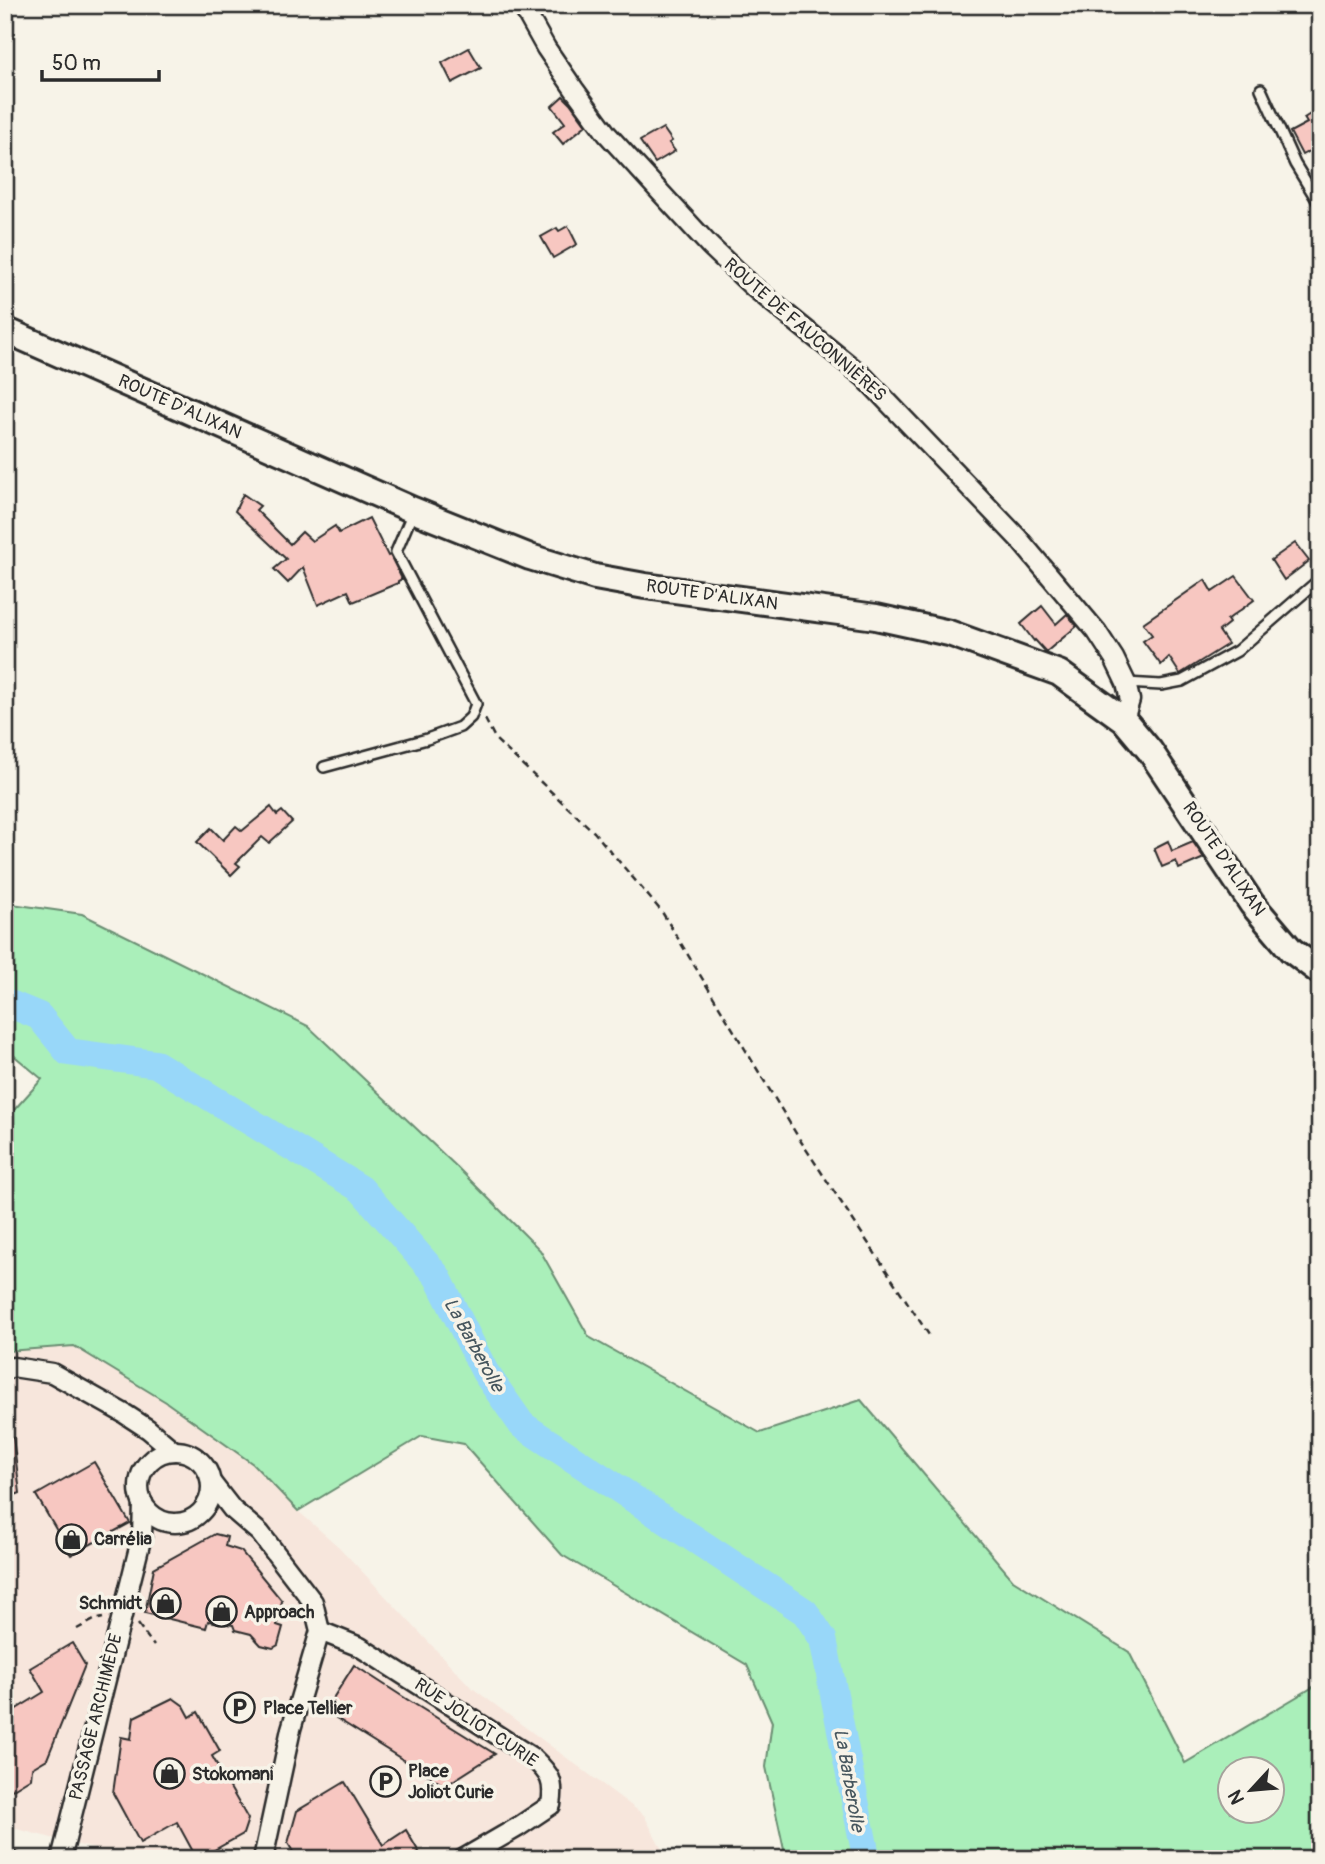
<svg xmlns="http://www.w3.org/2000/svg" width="1325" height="1864" font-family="Pangolin,sans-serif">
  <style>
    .built { fill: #f7e6dc }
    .green { fill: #aaefba; stroke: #6a8d72; stroke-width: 2; fill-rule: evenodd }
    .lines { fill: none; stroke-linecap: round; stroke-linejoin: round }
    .river { stroke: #98d7f9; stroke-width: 28 }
    .building { fill: #f7c7c1; stroke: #2b2b2b; stroke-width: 2 }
    .lane-casing { stroke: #2b2b2b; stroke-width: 14 }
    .street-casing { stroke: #2b2b2b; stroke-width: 23 }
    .secondary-casing { stroke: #2b2b2b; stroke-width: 30 }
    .path { stroke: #2b2b2b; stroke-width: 2.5; stroke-dasharray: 7 5; stroke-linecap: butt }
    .lane { stroke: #f7f3e8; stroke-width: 9 }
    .street { stroke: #f7f3e8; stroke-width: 18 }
    .secondary { stroke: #f7f3e8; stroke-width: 24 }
    .labels { text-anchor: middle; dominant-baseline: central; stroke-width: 7; stroke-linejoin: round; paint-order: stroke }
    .street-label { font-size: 18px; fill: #2b2b2b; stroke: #f7f3e8 }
    .poi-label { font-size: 18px; font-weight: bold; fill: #2b2b2b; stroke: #f7f3e8; text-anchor: start }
    .water-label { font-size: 19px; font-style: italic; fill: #46565e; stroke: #f7f3e8 }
  </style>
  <rect width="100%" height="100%" fill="#f7f3e8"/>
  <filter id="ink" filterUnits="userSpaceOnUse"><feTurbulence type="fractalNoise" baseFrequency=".0143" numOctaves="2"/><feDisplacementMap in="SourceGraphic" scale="14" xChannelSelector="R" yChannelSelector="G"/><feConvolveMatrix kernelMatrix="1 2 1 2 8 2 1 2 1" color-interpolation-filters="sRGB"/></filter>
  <g filter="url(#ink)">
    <polygon class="built" points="74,1346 166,1402 253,1464 298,1511 339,1547 471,1687 644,1815 667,1859 134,1859 5,1826 5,1349 7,1351"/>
    <path class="green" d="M5 903 82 914 308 1026 457 1167 540 1250 589 1337 760 1433 861 1400 1013 1580 1129 1652 1185 1763 1320 1683V1859H786L766 1767 772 1722 747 1665 562 1555 464 1444 422 1436 298 1511 253 1464 166 1402 74 1346 7 1351 5 1349V1120L42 1079 5 1048ZM1230 1770H1272V1812H1230Z"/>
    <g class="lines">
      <polyline class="river" points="5,1002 39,1016 68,1052 156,1064 361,1189 437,1276 485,1372 522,1425 805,1612 823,1639 865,1851 864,1859"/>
    </g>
    <g class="building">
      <polygon points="469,48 481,68 452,83 442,63"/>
      <polygon points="563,96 570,103 586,125 563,144 553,132 565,123 552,106"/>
      <polygon points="1320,108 1320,145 1302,155 1290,132 1307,123 1304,118"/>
      <polygon points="663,128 672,141 669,143 675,151 655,163 640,141"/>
      <polygon points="568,226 577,244 553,258 541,237 557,228 559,231"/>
      <polygon points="243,494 260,506 256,510 290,544 302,532 312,541 335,526 339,533 369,518 388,556 390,555 402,579 398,581 398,583 353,602 348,591 318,605 303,567 288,583 274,569 286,559 235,511"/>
      <polygon points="1295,543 1309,561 1284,580 1271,560"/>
      <polygon points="1236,576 1254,600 1227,620 1229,623 1219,631 1228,644 1180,674 1169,657 1161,665 1143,641 1152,635 1143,623 1205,580 1212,592"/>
      <polygon points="1042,606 1056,624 1067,614 1077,626 1046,652 1035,640 1034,641 1021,624"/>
      <polygon points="271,807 277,815 282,811 292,822 269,843 262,837 236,863 240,866 231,875 197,842 211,828 223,840 236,826 242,831"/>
      <polygon points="1168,841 1172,851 1193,842 1204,858 1179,869 1176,861 1162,867 1154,848"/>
      <polygon points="13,1437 20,1493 5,1499 5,1438"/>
      <polygon points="94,1462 130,1523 71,1555 36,1495"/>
      <polygon points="215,1534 227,1537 225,1546 241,1551 282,1601 277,1625 283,1627 278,1645 273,1648 261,1645 251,1634 235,1630 233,1625 208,1621 206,1628 145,1613 154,1568"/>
      <polygon points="72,1643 85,1665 47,1759 32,1768 31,1778 5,1794 5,1716 44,1692 30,1668"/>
      <polygon points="354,1665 408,1700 495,1754 445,1786 325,1711"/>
      <polygon points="173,1698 184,1706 190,1717 198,1712 220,1751 212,1756 248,1819 243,1834 198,1859 197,1859 177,1822 140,1843 113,1793 121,1737 131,1739 134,1717"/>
      <polygon points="345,1782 383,1845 406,1830 423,1859 297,1859 288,1843 297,1811"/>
    </g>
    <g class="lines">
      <defs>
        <g id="lane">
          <polyline points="1261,89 1295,164 1320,205"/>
          <polyline points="1126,683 1161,685 1182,681 1237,651 1320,579"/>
          <polyline points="324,767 427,739 460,727 471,717 476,704 396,552 413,512"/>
          <polyline points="5,1854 17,1859"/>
        </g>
        <g id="street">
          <polyline points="522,5 546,48 574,89 607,134 661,193 710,246 752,286 864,377 1018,538 1097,632 1114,658 1126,683 1130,700 1124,720"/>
          <polyline points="5,1370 13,1367 52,1373 125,1414 148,1429 174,1451"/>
          <circle cx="175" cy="1487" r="36"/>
          <polyline points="211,1482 232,1509 260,1533 313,1602 320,1631 291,1729 263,1859"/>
          <path d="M320 1631 360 1647 533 1758C550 1774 555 1781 551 1805L518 1827 463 1859"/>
          <polyline points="61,1859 142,1536 143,1503"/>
        </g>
        <polyline id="secondary" points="5,330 413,510 530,557 595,577 645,586 876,617 949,633 1059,673 1124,720 1150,751 1252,904 1291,950 1320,972"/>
      </defs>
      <use href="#lane" class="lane-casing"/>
      <use href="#street" class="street-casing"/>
      <use href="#secondary" class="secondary-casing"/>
      <g class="path">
        <polyline points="485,719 496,740 594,832 662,912 800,1140 931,1338"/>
        <polyline points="138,1624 154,1646"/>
        <polyline points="77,1629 94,1620 103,1618"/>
      </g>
      <use href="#lane" class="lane"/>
      <use href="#street" class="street"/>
      <use href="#secondary" class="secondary"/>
    </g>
  </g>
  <defs>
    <symbol id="shop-ring" viewBox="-11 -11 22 22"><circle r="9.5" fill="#f7f3e8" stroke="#2b2b2b" stroke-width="1.5"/><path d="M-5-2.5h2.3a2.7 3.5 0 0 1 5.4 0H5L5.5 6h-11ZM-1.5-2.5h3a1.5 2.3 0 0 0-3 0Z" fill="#2b2b2b"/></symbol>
    <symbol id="parking-ring" viewBox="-11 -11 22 22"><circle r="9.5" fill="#f7f3e8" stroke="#2b2b2b" stroke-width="1.5"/><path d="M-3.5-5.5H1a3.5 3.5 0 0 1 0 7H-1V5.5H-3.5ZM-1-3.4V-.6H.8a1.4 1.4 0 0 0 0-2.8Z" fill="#2b2b2b"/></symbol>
  </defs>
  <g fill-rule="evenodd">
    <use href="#shop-ring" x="54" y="1522" width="35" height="35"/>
    <use href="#shop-ring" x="148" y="1586" width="35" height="35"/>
    <use href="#shop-ring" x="204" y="1594" width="35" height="35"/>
    <use href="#parking-ring" x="222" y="1690" width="35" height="35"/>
    <use href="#shop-ring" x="152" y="1756" width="35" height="35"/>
    <use href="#parking-ring" x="368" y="1764" width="35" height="35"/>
  </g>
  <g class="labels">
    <g class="street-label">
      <text transform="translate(805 330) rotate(41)">ROUTE DE FAUCONNIÈRES</text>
      <text transform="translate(180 407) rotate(24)">ROUTE D'ALIXAN</text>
      <text transform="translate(712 595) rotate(8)">ROUTE D'ALIXAN</text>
      <text transform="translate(1224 859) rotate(56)">ROUTE D'ALIXAN</text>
      <text transform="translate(96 1717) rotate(-76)">PASSAGE ARCHIMÈDE</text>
      <text transform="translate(476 1723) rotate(34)">RUE JOLIOT CURIE</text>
    </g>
    <g class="poi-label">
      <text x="94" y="1539">Carrélia</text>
      <text x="142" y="1603" text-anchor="end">Schmidt</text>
      <text x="244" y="1612">Approach</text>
      <text x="263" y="1708">Place Tellier</text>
      <text x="408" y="1771">Place<tspan x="408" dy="21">Joliot Curie</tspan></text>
      <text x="192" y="1774">Stokomani</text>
    </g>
    <g class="water-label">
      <text transform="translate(474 1345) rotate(61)">La Barberolle</text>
      <text transform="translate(849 1780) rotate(80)">La Barberolle</text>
    </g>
  </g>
  <rect width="1325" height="1864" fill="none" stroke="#f7f3e8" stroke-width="28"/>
  <rect x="14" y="14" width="1297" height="1836" fill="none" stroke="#2b2b2b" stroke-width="2.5" filter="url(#ink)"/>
  <g transform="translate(1251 1790) rotate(244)"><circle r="33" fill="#f7f3e8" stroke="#a5a39c" stroke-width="2"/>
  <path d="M0-5L12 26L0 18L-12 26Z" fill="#2b2b2b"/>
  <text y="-10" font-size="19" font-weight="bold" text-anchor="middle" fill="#2b2b2b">N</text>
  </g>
  <path d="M42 70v10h117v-10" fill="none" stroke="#2b2b2b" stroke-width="3.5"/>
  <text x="52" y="70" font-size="21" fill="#2b2b2b" stroke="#f7f3e8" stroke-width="5" paint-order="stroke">50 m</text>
</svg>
